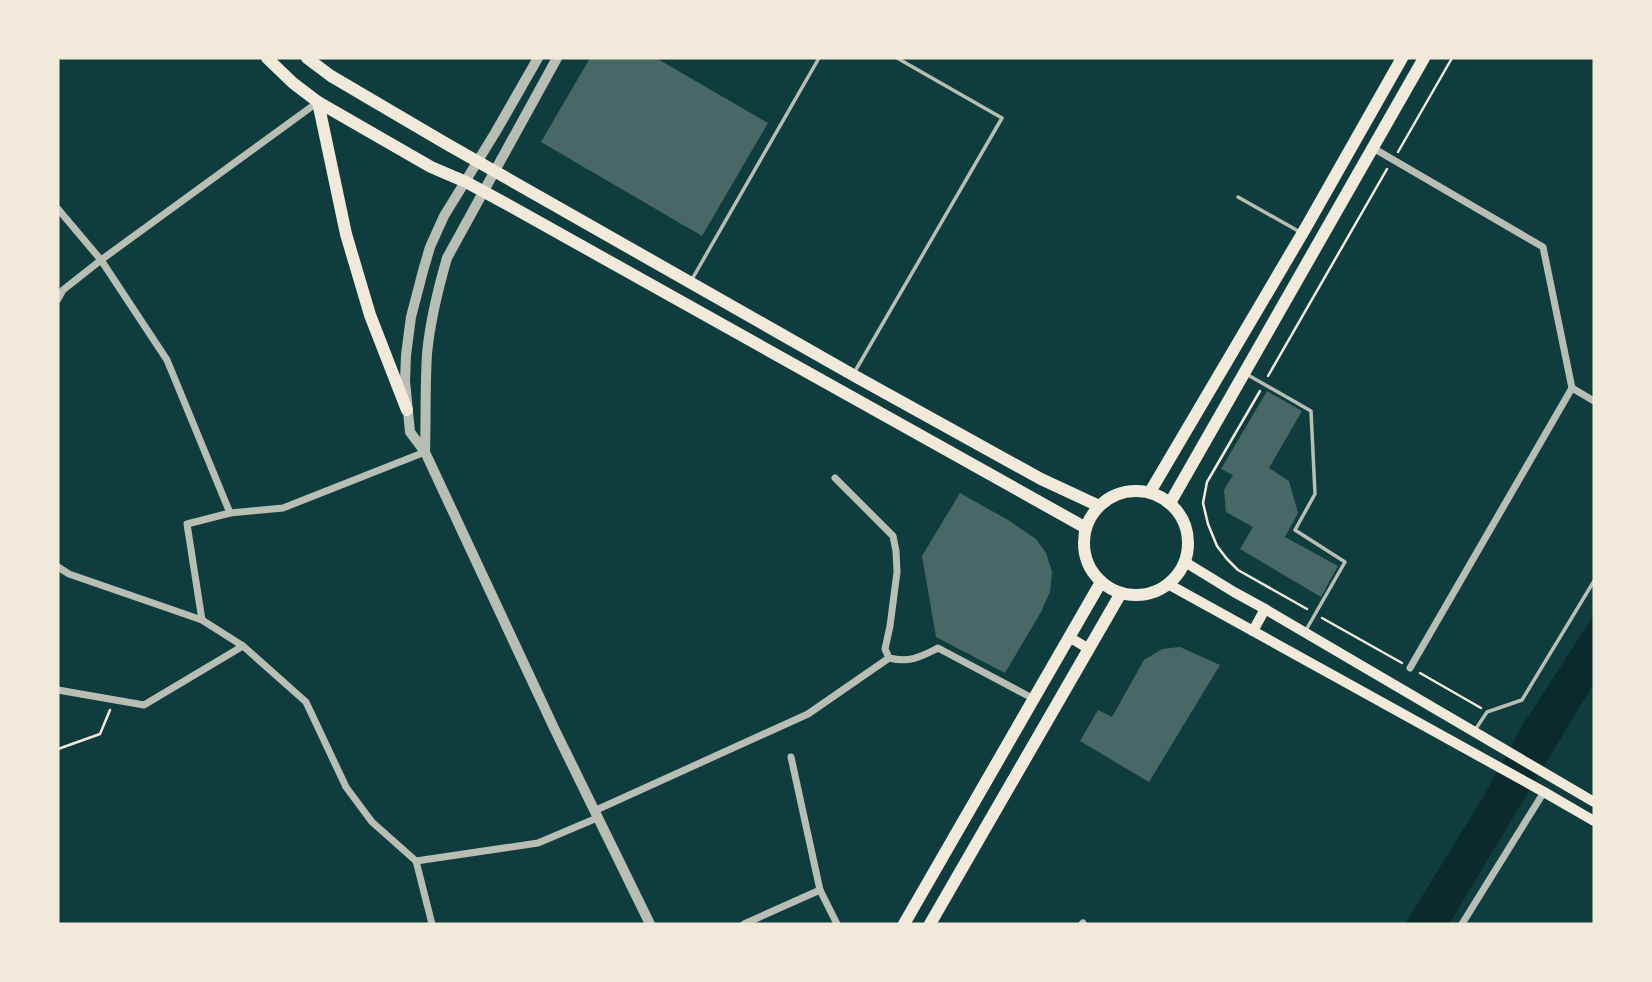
<svg xmlns="http://www.w3.org/2000/svg" width="1652" height="982" font-family="Poppins,sans-serif">
  <style>
    .water { fill: #0a2a2b }
    .building { fill: #486865 }
    .lines { fill: none; stroke-linecap: round; stroke-linejoin: round }
    .path { stroke: #f1e9da; stroke-width: 2.5 }
    .service { stroke: #b8beb3; stroke-width: 3.5 }
    .minor { stroke: #b8beb3; stroke-width: 7 }
    .tertiary { stroke: #b8beb3; stroke-width: 10 }
    .secondary { stroke: #f1e9da; stroke-width: 10 }
    .primary { stroke: #f1e9da; stroke-width: 12 }
  </style>
  <rect width="100%" height="100%" fill="#0f3d3e"/>
  <polygon class="water" points="1594,615 1594,683 1449,924 1405,924 1485,794 1522,726"/>
  <g class="building">
    <polygon points="590,58 656,58 768,123 702,236 541,142"/>
    <polygon points="1267,391 1302,411 1269,468 1289,481 1298,513 1285,537 1338,566 1321,597 1240,549 1253,527 1226,512 1224,490 1233,475 1221,469"/>
    <polygon points="960,493 1008,520 1036,539 1046,553 1052,572 1050,592 1041,612 1005,673 936,637 922,556"/>
    <polygon points="1180,647 1220,665 1149,782 1080,741 1098,710 1112,717 1144,660 1162,649"/>
  </g>
  <g class="lines">
    <g class="path">
      <polyline points="1398,152 1452,58"/>
      <polyline points="1268,376 1387,169"/>
      <polyline points="1260,391 1207,482 1203,503 1208,524 1217,546 1227,559 1238,570 1307,609"/>
      <polyline points="1322,618 1402,663"/>
      <polyline points="1420,673 1481,708"/>
      <polyline points="58,749 100,734 110,710"/>
    </g>
    <g class="service">
      <polyline points="1238,197 1300,232"/>
      <polyline points="691,281 819,58"/>
      <polyline points="854,373 1002,118 897,58"/>
      <polyline points="1248,375 1311,411 1315,494 1295,530 1345,562 1306,630"/>
      <polyline points="1475,730 1487,712 1522,700 1594,581"/>
    </g>
    <g class="minor">
      <polyline points="1373,148 1543,247 1572,388 1410,668"/>
      <polyline points="58,209 101,260 167,360 230,513 187,524 202,620 243,646 306,702 346,787 372,822 416,861"/>
      <polyline points="58,299 63,290 101,260 318,102"/>
      <polyline points="1572,388 1594,401"/>
      <path d="M835 478 893 536 896 551 897 572 890 626 885 649 889 658C910 663 920 657 938 648L1034 699"/>
      <polyline points="230,513 283,508 425,452"/>
      <polyline points="58,567 69,574 202,620"/>
      <polyline points="58,690 144,705 243,646"/>
      <polyline points="791,757 820,890 837,924"/>
      <polyline points="594,811 808,714 889,658"/>
      <polyline points="432,924 416,861 538,843 597,818"/>
      <polyline points="744,924 820,890"/>
      <polyline points="1082,924 1083,923"/>
      <polyline points="1462,924 1544,792"/>
    </g>
    <g class="tertiary">
      <polyline points="538,58 495,133 444,216 430,247 423,271 411,317 406,355 405,381 410,432 425,452 554,728 650,924"/>
      <path d="M425 452C426 420 425 386 427 354 430 321 438 289 447 258L557 58"/>
    </g>
    <g class="secondary">
      <polyline points="1185,562 1234,592 1265,609 1594,802"/>
      <polyline points="1168,584 1544,792 1594,821"/>
      <polyline points="1253,631 1265,609"/>
      <polyline points="1069,637 1089,649"/>
    </g>
    <g class="primary">
      <polyline points="267,58 293,83 318,102 431,167 466,182 512,207 1086,528"/>
      <polyline points="307,58 331,76 445,143 853,375 1041,479 1099,506"/>
      <polyline points="318,102 346,234 370,315 407,410"/>
      <circle cx="1136" cy="543" r="52"/>
      <polyline points="1150,492 1305,229 1402,58"/>
      <polyline points="1170,503 1424,58"/>
      <polyline points="904,924 1101,582"/>
      <polyline points="930,924 1121,593"/>
    </g>
  </g>
  <rect width="1652" height="982" fill="none" stroke="#f1e9da" stroke-width="119"/>
</svg>
